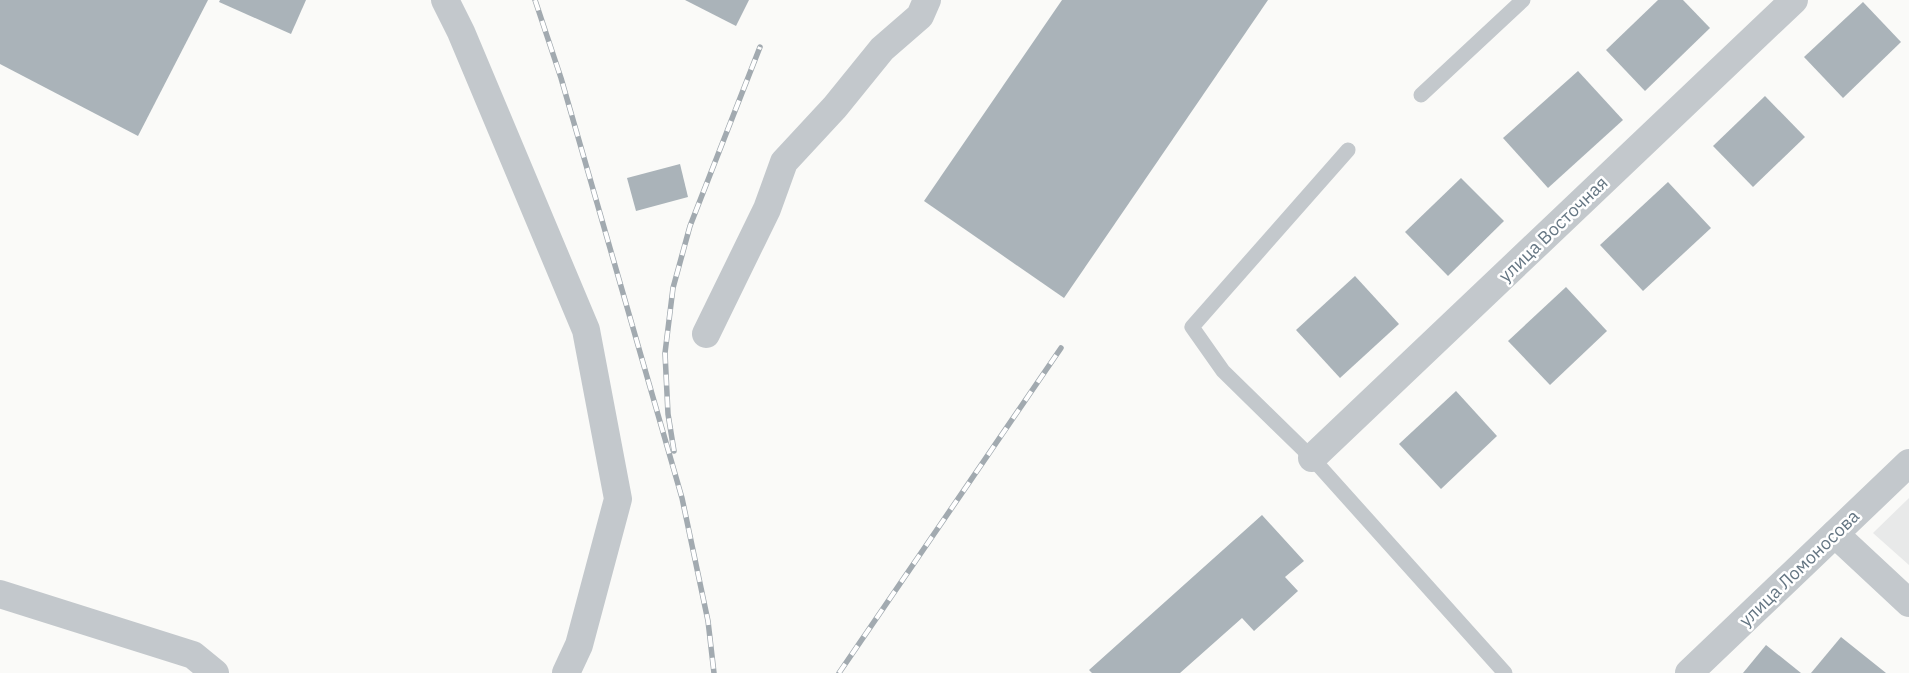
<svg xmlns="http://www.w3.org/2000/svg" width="1909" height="673" font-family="'IBM Plex Sans',sans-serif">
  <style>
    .built { fill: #e8e9e9 }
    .building { fill: #aab3b9 }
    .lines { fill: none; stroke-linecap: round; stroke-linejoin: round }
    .lane { stroke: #c3c8cc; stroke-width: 15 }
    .street { stroke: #c3c8cc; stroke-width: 28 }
    .rail-casing { stroke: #a2aab0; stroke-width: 5.5 }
    .rail { stroke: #fff; stroke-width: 4; stroke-dasharray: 11; stroke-linecap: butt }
    .labels { text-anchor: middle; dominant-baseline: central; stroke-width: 5; stroke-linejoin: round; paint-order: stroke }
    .street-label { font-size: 18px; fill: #657683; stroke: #fff }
  </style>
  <rect width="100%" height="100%" fill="#fafaf8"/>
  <polygon class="built" points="1909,498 1909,565 1873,533"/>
  <g class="building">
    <polygon points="0,0 208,0 138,136 0,64"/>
    <polygon points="220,0 306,0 291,34 219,2"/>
    <polygon points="685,0 749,0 736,26"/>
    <polygon points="1062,0 1268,0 1064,298 924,201"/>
    <polygon points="1658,0 1683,0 1710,28 1645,91 1606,50"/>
    <polygon points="1863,2 1901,42 1843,98 1804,57"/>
    <polygon points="1578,71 1623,120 1548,188 1503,138"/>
    <polygon points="1765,96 1805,137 1753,187 1713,146"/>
    <polygon points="680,164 688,197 636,211 627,178"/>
    <polygon points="1461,178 1504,221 1448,276 1405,232"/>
    <polygon points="1668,182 1711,228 1643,291 1600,245"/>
    <polygon points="1355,276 1399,324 1340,378 1296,330"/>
    <polygon points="1566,287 1607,331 1550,385 1508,341"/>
    <polygon points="1456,391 1497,436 1441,489 1399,444"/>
    <polygon points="1262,515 1304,561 1285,577 1298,591 1254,631 1242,618 1180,673 1092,673 1089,670"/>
    <polygon points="1841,637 1886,673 1811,673"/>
    <polygon points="1766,645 1801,673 1743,673"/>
  </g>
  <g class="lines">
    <g class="lane">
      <polyline points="1421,95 1523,0"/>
      <polyline points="1348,150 1192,327 1223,371 1312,458 1505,673"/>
    </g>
    <g class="street">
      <polyline points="445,0 461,32 586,330 618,499 579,645 566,673"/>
      <polyline points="706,334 767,209 784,162 835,107 882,49 920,16 927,0"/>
      <polyline points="1312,458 1794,0"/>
      <polyline points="1835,534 1909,603"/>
      <polyline points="0,594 193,655 215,673"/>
      <polyline points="1689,673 1909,463"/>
    </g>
    <defs>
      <g id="rail">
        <polyline points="535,0 561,78 682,498 708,621 714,673"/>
        <polyline points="674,451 668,414 665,353 673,288 690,226 760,47"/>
        <polyline points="839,673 1061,348"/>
      </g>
    </defs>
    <use href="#rail" class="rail-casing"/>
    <use href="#rail" class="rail"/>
  </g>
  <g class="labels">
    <g class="street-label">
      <text transform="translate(1553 229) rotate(-44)">улица Восточная</text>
      <text transform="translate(1799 568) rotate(-44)">улица Ломоносова</text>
    </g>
  </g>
</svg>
